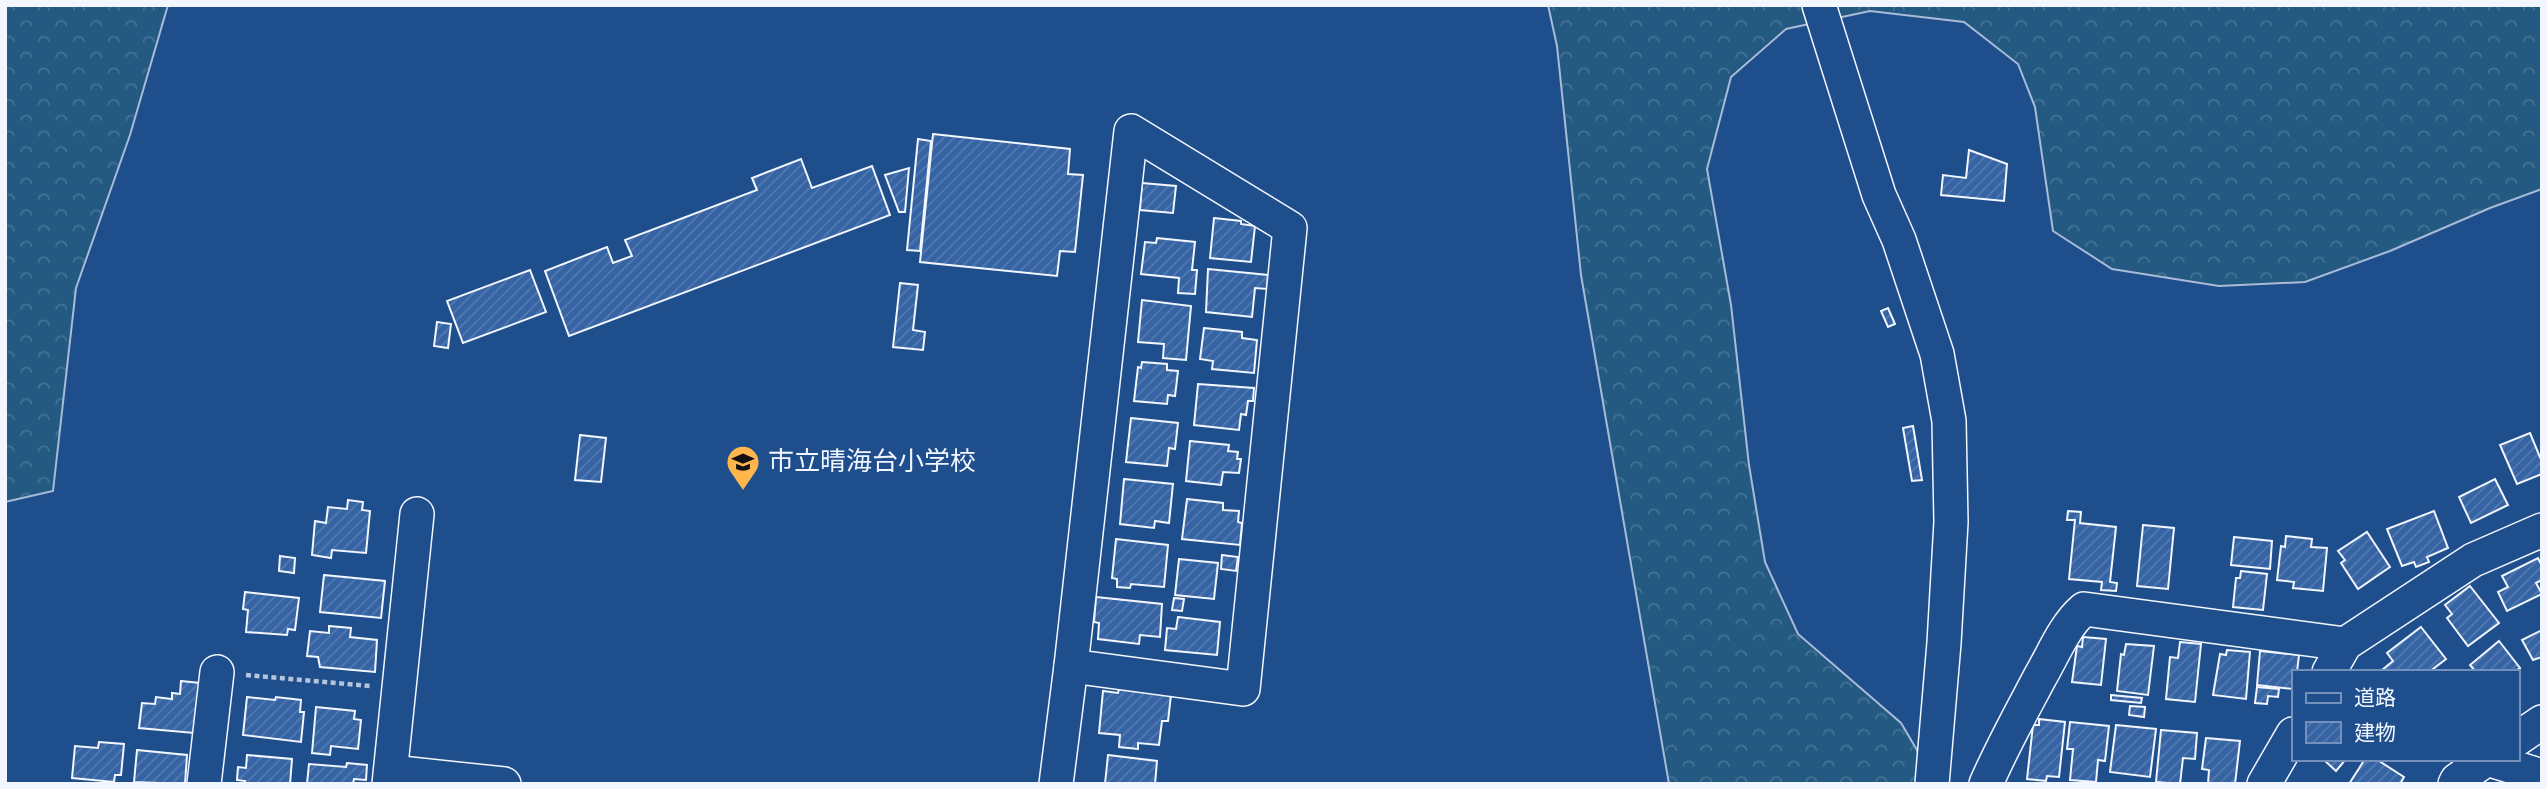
<svg xmlns="http://www.w3.org/2000/svg" width="2547" height="789" font-family="'Alegreya Sans','Noto Sans JP',sans-serif">
  <style>
    .forest { fill: url(#forest-crowns); stroke: #a8bbd7; stroke-width: 2 }
    .building { fill: url(#building-hatch); stroke: #f2f6ff; stroke-width: 2 }
    .lines { fill: none; stroke-linecap: round; stroke-linejoin: round }
    .minor-casing { stroke: #f2f6ff; stroke-width: 36 }
    .path { stroke: #b3c4dc; stroke-width: 4.5; stroke-dasharray: 5 3.5; stroke-linecap: butt }
    .minor { stroke: #1f4e8c; stroke-width: 33 }
    .labels { text-anchor: middle; dominant-baseline: central; stroke-width: 5; stroke-linejoin: round; paint-order: stroke }
    .poi-label { font-size: 26px; fill: #f2f6ff; stroke: #1f4e8c; text-anchor: start }
  </style>
  <defs>
    <pattern id="forest-crowns" width="20" height="18" patternUnits="userSpaceOnUse" patternTransform="scale(1.75)"><rect width="20" height="18" fill="#245a82"/><path d="M2 6a3 3 0 1 1 6 0M12 15a3 3 0 1 1 6 0" fill="none" stroke="#447295"/></pattern>
    <pattern id="building-hatch" width="6" height="6" patternUnits="userSpaceOnUse" patternTransform="scale(1.75)"><rect width="6" height="6" fill="#3563a3"/><path d="M-1 1l2-2M0 6l6-6M5 7l2-2" fill="none" stroke="#537ab1"/></pattern>
  </defs>
  <rect width="100%" height="100%" fill="#1f4e8c"/>
  <g class="forest">
    <polygon points="5,5 168,5 130,135 76,288 53,491 5,502"/>
    <polygon points="1548,5 2542,5 2542,189 2490,208 2390,251 2305,282 2219,286 2112,269 2053,231 2035,107 2018,64 1964,22 1870,11 1786,29 1731,77 1707,169 1731,305 1749,465 1765,562 1798,634 1901,723 1937,784 1669,784 1581,275 1557,46"/>
  </g>
  <g class="building">
    <polygon points="933,134 1070,149 1068,174 1083,175 1075,252 1060,251 1057,276 920,262"/>
    <polygon points="918,139 931,141 920,251 907,250"/>
    <polygon points="1969,150 2007,164 2004,201 1941,195 1943,175 1966,178"/>
    <polygon points="801,159 812,188 872,166 890,215 569,336 545,271 607,247 613,263 632,256 625,240 757,190 752,178"/>
    <polygon points="909,168 905,212 899,212 885,175"/>
    <polygon points="1142,183 1176,186 1173,213 1140,210"/>
    <polygon points="1214,218 1241,221 1241,224 1255,226 1251,262 1210,258"/>
    <polygon points="1157,238 1195,242 1192,270 1197,270 1195,294 1178,293 1179,278 1141,274 1145,242 1156,243"/>
    <polygon points="1208,269 1268,275 1267,289 1255,288 1252,317 1206,312"/>
    <polygon points="530,270 546,312 463,343 447,301"/>
    <polygon points="900,283 918,285 913,330 925,332 923,350 893,347"/>
    <polygon points="1142,300 1191,306 1186,360 1163,358 1164,344 1138,342"/>
    <polygon points="1888,308 1895,324 1888,327 1881,311"/>
    <polygon points="437,322 451,324 448,348 434,346"/>
    <polygon points="1204,328 1242,332 1242,338 1257,340 1254,373 1212,369 1213,361 1200,359"/>
    <polygon points="1142,362 1167,364 1167,370 1178,371 1175,396 1168,395 1167,404 1134,401 1138,367 1141,368"/>
    <polygon points="1198,384 1254,388 1253,401 1248,401 1246,415 1241,414 1239,430 1194,425"/>
    <polygon points="1131,418 1178,423 1175,449 1169,448 1167,466 1126,462"/>
    <polygon points="1913,426 1922,480 1912,481 1903,428"/>
    <polygon points="2530,433 2542,462 2542,474 2517,484 2500,445"/>
    <polygon points="580,435 606,438 601,482 575,480"/>
    <polygon points="1190,441 1229,445 1228,451 1238,452 1237,459 1241,459 1239,473 1223,472 1221,485 1186,481"/>
    <polygon points="1124,479 1173,484 1169,523 1155,521 1154,528 1120,524"/>
    <polygon points="2495,479 2508,505 2471,523 2459,497"/>
    <polygon points="1187,499 1223,503 1223,510 1239,511 1238,522 1242,523 1240,545 1182,539"/>
    <polygon points="348,500 363,502 362,510 370,511 366,553 332,550 331,558 312,555 315,521 326,523 328,507 347,509"/>
    <polygon points="2068,511 2081,512 2080,523 2116,527 2110,582 2117,583 2116,591 2101,590 2102,582 2069,579 2075,520 2067,520"/>
    <polygon points="2434,511 2448,548 2427,557 2429,562 2416,567 2414,562 2402,566 2387,529"/>
    <polygon points="2143,525 2174,528 2168,589 2137,586"/>
    <polygon points="2367,532 2390,567 2358,589 2341,563 2345,560 2338,551"/>
    <polygon points="2286,536 2312,539 2311,547 2327,548 2323,591 2293,588 2294,582 2277,580 2281,546 2285,547"/>
    <polygon points="2234,537 2272,541 2270,569 2231,565"/>
    <polygon points="1116,539 1168,545 1164,587 1131,584 1130,588 1117,587 1117,579 1112,578"/>
    <polygon points="1222,555 1238,557 1236,571 1221,569"/>
    <polygon points="280,556 295,558 294,573 279,571"/>
    <polygon points="2538,558 2542,566 2542,580 2536,583 2542,594 2507,611 2498,592 2508,587 2502,576"/>
    <polygon points="1179,559 1218,563 1214,599 1175,595"/>
    <polygon points="2241,571 2267,574 2263,610 2233,607 2236,578 2240,578"/>
    <polygon points="324,575 385,581 381,618 320,612"/>
    <polygon points="2470,586 2499,623 2468,646 2447,618 2452,614 2445,605"/>
    <polygon points="245,592 299,598 295,630 288,629 287,635 246,632 248,610 243,609"/>
    <polygon points="1096,597 1162,604 1160,637 1140,635 1139,644 1098,639 1099,623 1094,622"/>
    <polygon points="1174,598 1184,599 1182,611 1172,610"/>
    <polygon points="1178,617 1220,622 1217,655 1165,650 1167,628 1176,629"/>
    <polygon points="329,626 351,628 350,637 377,640 375,672 320,667 318,657 307,656 310,631 329,633"/>
    <polygon points="2421,627 2446,659 2429,672 2383,672 2382,670 2393,661 2387,653"/>
    <polygon points="2542,630 2542,657 2533,660 2522,640"/>
    <polygon points="2083,637 2106,639 2101,685 2072,682 2077,646 2082,647"/>
    <polygon points="2499,641 2520,668 2514,672 2476,672 2470,665"/>
    <polygon points="2180,642 2201,644 2195,702 2166,699 2170,657 2178,658"/>
    <polygon points="2126,644 2154,646 2148,695 2117,691 2121,654 2124,655"/>
    <polygon points="2227,650 2250,652 2246,699 2213,695 2220,654 2226,655"/>
    <polygon points="2260,651 2299,655 2297,672 2293,672 2293,689 2257,685"/>
    <polygon points="181,681 200,683 194,733 139,728 142,703 155,704 156,697 172,699 172,693 180,694"/>
    <polygon points="2257,687 2279,689 2278,697 2268,696 2267,704 2255,703"/>
    <polygon points="1119,689 1171,695 1168,721 1162,721 1159,745 1138,743 1138,749 1119,747 1120,735 1099,733 1103,691 1118,693"/>
    <polygon points="2111,695 2142,698 2141,703 2111,700"/>
    <polygon points="247,697 275,700 276,697 301,700 300,712 304,712 301,742 243,735"/>
    <polygon points="2130,706 2145,707 2144,717 2129,715"/>
    <polygon points="316,707 355,711 354,719 361,720 358,749 331,746 330,755 312,753"/>
    <polygon points="2039,719 2065,722 2059,777 2047,776 2046,781 2027,779 2033,725 2039,725"/>
    <polygon points="2070,722 2109,726 2105,761 2098,760 2096,782 2070,780 2073,749 2067,749"/>
    <polygon points="2116,725 2156,729 2150,777 2110,772"/>
    <polygon points="2161,730 2197,733 2195,759 2183,758 2180,784 2156,782"/>
    <polygon points="2206,738 2240,741 2235,784 2208,784 2209,770 2202,769"/>
    <polygon points="99,742 124,744 121,775 115,775 114,782 72,778 75,746 98,748"/>
    <polygon points="137,750 187,755 185,784 134,782"/>
    <polygon points="247,755 292,759 290,784 244,784 245,781 237,780 238,767 246,768"/>
    <polygon points="1108,755 1157,761 1155,784 1105,784"/>
    <polygon points="2323,759 2346,759 2336,771"/>
    <polygon points="2365,759 2376,759 2404,777 2400,784 2349,784"/>
    <polygon points="347,763 367,765 366,780 354,779 353,784 307,784 309,764 346,767"/>
  </g>
  <g class="lines">
    <defs>
      <g id="minor">
        <polyline points="1819,5 1879,195 1899,240 1937,354 1949,421 1951,522 1944,643 1932,784"/>
        <polygon points="1131,131 1290,228 1243,689 1071,666"/>
        <polyline points="2329,672 2345,644 2473,560 2542,530"/>
        <polyline points="2517,739 2542,722"/>
        <polyline points="391,772 504,784"/>
        <polyline points="204,784 217,672"/>
        <polyline points="389,784 417,514"/>
        <polyline points="1056,784 1071,666"/>
        <path d="M1986 784C2002 747 2021 713 2040 677 2053 655 2064 626 2084 609L2345 644"/>
        <polyline points="2264,784 2293,734"/>
        <polyline points="2455,784 2457,780 2487,759 2542,776"/>
      </g>
    </defs>
    <use href="#minor" class="minor-casing"/>
    <polyline class="path" points="246,675 370,686"/>
    <use href="#minor" class="minor"/>
  </g>
  <defs>
    <symbol id="school-pin" viewBox="-11 -11 22 30"><path d="M0 17L-7.5 6A9.5 9.5 0 1 1 7.5 6Z" fill="#ffb74d" stroke="#1f4e8c"/><path d="M0-5L7-2L0 1L-7-2ZM-4 1L0 2.5L4 1V4Q0 6-4 4Z" fill="#111"/></symbol>
  </defs>
  <g fill-rule="evenodd">
    <use href="#school-pin" x="724" y="443" width="38" height="52"/>
  </g>
  <g class="labels">
    <g class="poi-label">
      <text x="768" y="462">市立晴海台小学校</text>
    </g>
  </g>
  <rect width="2547" height="789" fill="none" stroke="#f2f6ff" stroke-width="14"/>
  <rect x="2292" y="670" width="228" height="91" fill="#1f4e8c" stroke="#7391ba" stroke-width="2"/>
  <rect x="2306" y="693" width="35" height="10" fill="#1f4e8c" stroke="#7391ba" stroke-width="2"/>
  <text x="2354" y="705" font-size="21" fill="#f2f6ff">道路</text>
  <rect x="2306" y="722" width="35" height="21" fill="url(#building-hatch)" stroke="#7391ba" stroke-width="2"/>
  <text x="2354" y="740" font-size="21" fill="#f2f6ff">建物</text>
</svg>
